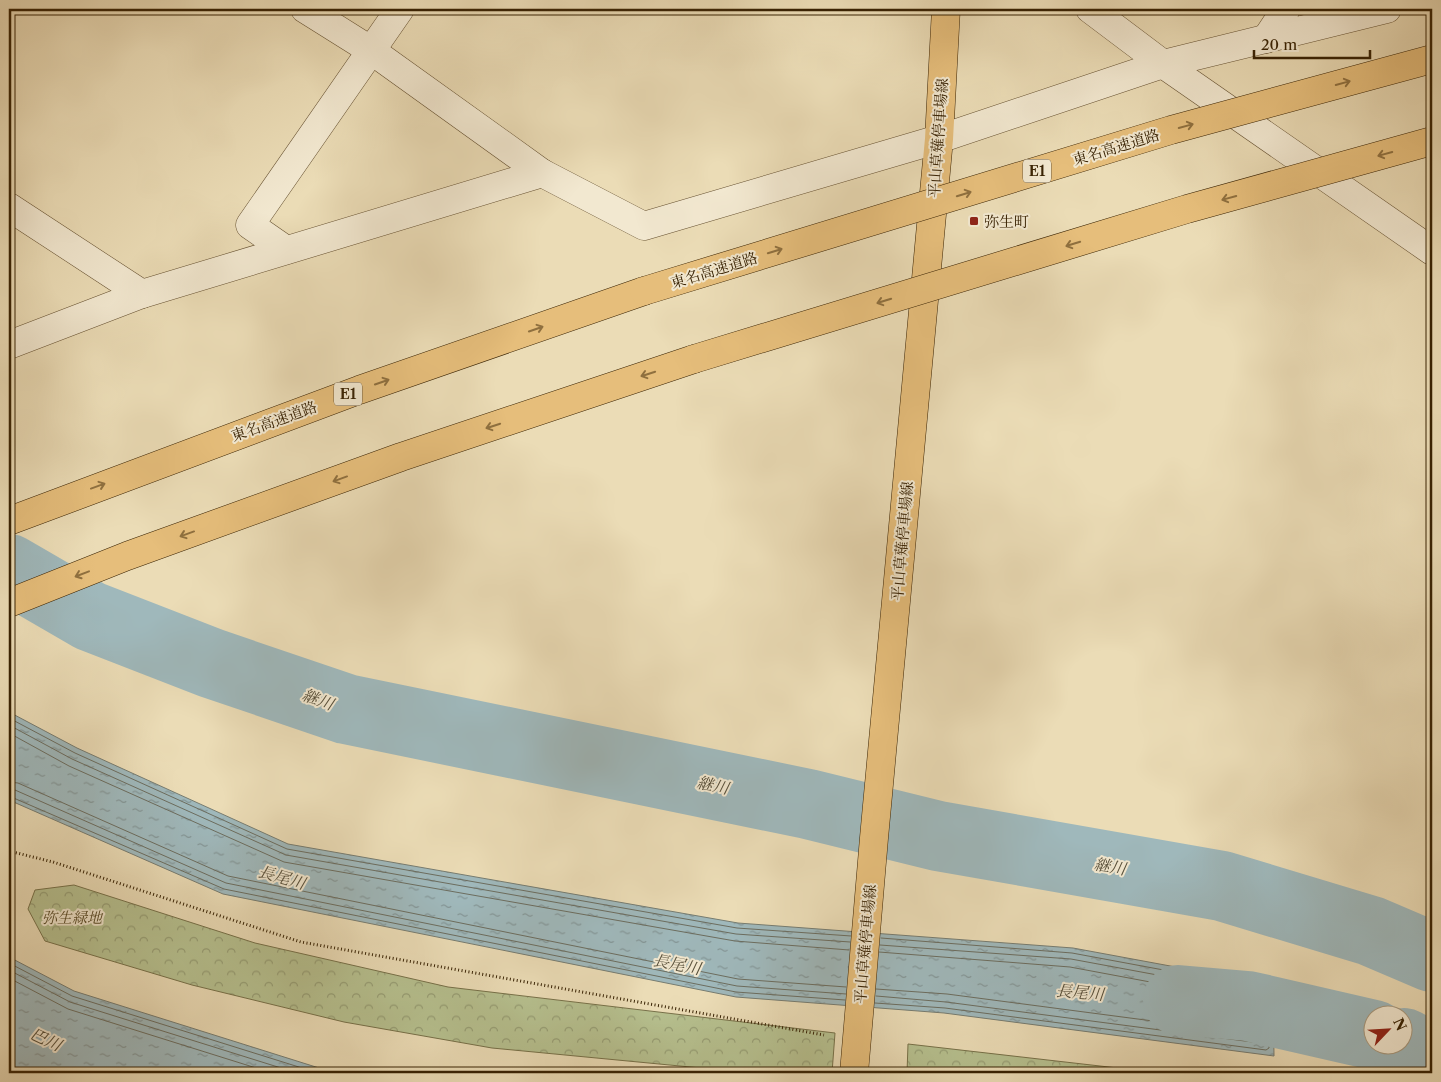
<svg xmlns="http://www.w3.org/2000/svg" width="1441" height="1082" font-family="'Libre Caslon Text','Noto Serif JP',serif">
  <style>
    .park { fill: url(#park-crowns); stroke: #777149 }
    .water { fill: url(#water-ripples); stroke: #767c71 }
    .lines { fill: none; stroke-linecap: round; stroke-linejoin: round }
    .shore { stroke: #6c6d5f; stroke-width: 1 }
    .river { stroke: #9fb8bb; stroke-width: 70 }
    .minor-casing { stroke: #655030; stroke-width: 29 }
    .major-casing { stroke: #382203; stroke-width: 29 }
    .highway-casing { stroke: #382203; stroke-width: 29 }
    .path { stroke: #382203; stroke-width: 3; stroke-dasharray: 1 2.5; stroke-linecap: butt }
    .minor { stroke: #f2e8d0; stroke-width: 28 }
    .major { stroke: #e6be7b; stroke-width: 28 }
    .highway { stroke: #e6be7b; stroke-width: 28 }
    .highway-bridge-casing { stroke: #382203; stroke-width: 29; stroke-linecap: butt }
    .highway-bridge { stroke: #e6be7b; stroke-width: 28 }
    .oneway { stroke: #8f703f }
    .poi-dot { fill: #8f2418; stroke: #f2e8d0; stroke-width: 2 }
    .labels { text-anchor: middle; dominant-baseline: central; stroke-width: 4; stroke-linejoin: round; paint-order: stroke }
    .shield { fill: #f2e8d0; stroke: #705d40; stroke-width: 1 }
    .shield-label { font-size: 14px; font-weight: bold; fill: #382203 }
    .street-label { font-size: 15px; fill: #382203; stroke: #f2e8d0 }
    .poi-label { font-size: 15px; fill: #382203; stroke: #f2e8d0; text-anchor: start }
    .park-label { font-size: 15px; font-style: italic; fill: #584a26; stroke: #f2e8d0 }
    .water-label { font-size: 16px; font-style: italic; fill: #574f3a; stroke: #f2e8d0 }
  </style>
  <defs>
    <pattern id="park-crowns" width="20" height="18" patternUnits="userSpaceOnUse" patternTransform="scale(1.25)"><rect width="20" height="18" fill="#b6c08f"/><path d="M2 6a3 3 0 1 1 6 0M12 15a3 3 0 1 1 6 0" fill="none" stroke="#959c73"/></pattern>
    <pattern id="water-ripples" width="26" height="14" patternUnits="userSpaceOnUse" patternTransform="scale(1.25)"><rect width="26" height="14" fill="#9fb8bb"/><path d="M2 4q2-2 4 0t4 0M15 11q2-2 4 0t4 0" fill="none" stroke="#839596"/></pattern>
  </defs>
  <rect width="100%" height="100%" fill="#ebdcb6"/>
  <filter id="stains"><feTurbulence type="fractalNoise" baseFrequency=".004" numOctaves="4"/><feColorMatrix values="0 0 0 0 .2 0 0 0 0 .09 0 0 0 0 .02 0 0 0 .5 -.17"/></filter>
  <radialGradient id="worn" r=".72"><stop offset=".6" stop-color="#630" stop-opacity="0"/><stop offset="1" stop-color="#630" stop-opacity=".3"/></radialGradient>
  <g class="park">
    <polygon points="74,885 255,943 448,987 835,1033 832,1073 753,1073 492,1048 344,1022 192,985 45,941 28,909 35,890"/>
    <polygon points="908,1044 1161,1073 907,1073"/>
  </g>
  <g class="water">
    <polygon points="9,712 77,748 288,844 738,923 1073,948 1273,985 1274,1056 944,1013 736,997 223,894 9,800"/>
    <polygon points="9,957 74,991 335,1073 9,1073"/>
  </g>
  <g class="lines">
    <g class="shore">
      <polyline points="9,718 75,753 287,849 737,928 851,936"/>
      <polyline points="9,725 72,759 286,855 736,934 850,942"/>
      <polyline points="9,733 69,766 284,862 735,941 849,950"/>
      <polyline points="9,782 18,783 228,876 738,979 846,987"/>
      <polyline points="9,789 15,790 226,883 737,986 846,994"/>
      <polyline points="9,796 224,889 736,992 845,1000"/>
      <polyline points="9,963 72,996 318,1073"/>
      <polyline points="9,970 70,1002 297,1073"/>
      <polyline points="9,978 68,1009 272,1073"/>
      <polyline points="876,989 947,994 1252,1034 1255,1032 1254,1003 1252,1001 1070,967 879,952"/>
      <polyline points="876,996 946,1002 1260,1043 1263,1041 1262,997 1260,994 1071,959 880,945"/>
      <polyline points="875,1003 945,1008 1266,1050 1269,1048 1268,991 1266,989 1072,953 881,938"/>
    </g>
    <g class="river">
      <polyline points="9,569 90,616 211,663 346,709 808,804 938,836 1222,886 1371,931 1432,957"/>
      <polyline points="1178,1000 1248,1006 1374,1035"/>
      <polyline points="1404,1043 1432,1058"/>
    </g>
    <defs>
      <g id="minor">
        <polyline points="305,9 372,51 542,173 644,226 939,139 1163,64 1387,9"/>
        <polyline points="1090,9 1163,64 1432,251"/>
        <polyline points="1266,39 1286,9"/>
        <polyline points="9,207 142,294 542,173"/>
        <polyline points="286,250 250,225 400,9"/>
        <polyline points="9,345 142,294"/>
      </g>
      <polyline id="major" points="854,1073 874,838 939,139 946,9"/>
      <g id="highway">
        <polyline points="9,521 359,390 644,291"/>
        <polyline points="9,603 127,556 401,457 694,359"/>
      </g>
    </defs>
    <use href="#minor" class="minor-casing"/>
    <use href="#major" class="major-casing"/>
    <use href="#highway" class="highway-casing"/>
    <polyline class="path" points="9,851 53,862 301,942 824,1035"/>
    <use href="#minor" class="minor"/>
    <use href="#major" class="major"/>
    <use href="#highway" class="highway"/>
    <defs>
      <g id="highway-bridge">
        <polyline points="644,291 1171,130 1432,59"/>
        <polyline points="694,359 1187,209 1432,141"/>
      </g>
    </defs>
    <use href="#highway-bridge" class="highway-bridge-casing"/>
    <use href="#highway-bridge" class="highway-bridge"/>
  </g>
  <defs><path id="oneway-shaft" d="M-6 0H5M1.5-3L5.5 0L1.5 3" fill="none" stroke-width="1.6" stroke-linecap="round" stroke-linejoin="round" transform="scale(1.25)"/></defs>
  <g class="oneway">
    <use href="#oneway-shaft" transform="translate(1343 83) rotate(-15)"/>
    <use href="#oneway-shaft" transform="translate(1186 126) rotate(-15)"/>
    <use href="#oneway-shaft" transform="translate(1385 154) rotate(165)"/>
    <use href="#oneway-shaft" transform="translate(964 194) rotate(-17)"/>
    <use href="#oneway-shaft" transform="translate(1229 198) rotate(165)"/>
    <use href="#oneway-shaft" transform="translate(1073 244) rotate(163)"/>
    <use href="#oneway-shaft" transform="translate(775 251) rotate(-17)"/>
    <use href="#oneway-shaft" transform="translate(884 301) rotate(163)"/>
    <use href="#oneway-shaft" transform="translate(536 329) rotate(-19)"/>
    <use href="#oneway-shaft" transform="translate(648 374) rotate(162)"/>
    <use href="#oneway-shaft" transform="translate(382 382) rotate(-19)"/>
    <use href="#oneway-shaft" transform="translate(493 426) rotate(162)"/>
    <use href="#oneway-shaft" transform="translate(340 479) rotate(160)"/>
    <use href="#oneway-shaft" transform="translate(98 486) rotate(-20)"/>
    <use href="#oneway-shaft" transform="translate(187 534) rotate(160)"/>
    <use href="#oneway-shaft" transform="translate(82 574) rotate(159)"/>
  </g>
  <rect class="poi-dot" x="969" y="216" width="10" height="10" rx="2.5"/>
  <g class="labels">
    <g class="shield">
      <rect x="1023" y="159.5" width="28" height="23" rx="4"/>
      <rect x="334" y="382.5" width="28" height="23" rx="4"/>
    </g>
    <g class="shield-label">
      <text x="1037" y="171">E1</text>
      <text x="348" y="394">E1</text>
    </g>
    <g class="street-label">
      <text transform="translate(938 138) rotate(-86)">平山草薙停車場線</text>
      <text transform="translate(1116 147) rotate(-17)">東名高速道路</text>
      <text transform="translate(714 270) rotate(-17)">東名高速道路</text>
      <text transform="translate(274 421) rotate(-20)">東名高速道路</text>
      <text transform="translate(902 541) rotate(-85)">平山草薙停車場線</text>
      <text transform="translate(865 944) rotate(-85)">平山草薙停車場線</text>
    </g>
    <g class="poi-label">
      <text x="984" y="221">弥生町</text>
    </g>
    <g class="park-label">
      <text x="72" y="917">弥生緑地</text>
    </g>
    <g class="water-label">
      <text transform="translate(318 699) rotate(20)">継川</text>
      <text transform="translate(713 785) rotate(12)">継川</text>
      <text transform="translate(1110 866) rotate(10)">継川</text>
      <text transform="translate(282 877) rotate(16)">長尾川</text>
      <text transform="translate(677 964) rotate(11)">長尾川</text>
      <text transform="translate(1080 992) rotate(5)">長尾川</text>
      <text transform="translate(46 1039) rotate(25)">巴川</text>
    </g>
  </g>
  <rect width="1441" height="1082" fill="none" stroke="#ebdcb6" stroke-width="30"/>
  <rect x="10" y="10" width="1421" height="1062" fill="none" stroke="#382203" stroke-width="2.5"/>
  <rect x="15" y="15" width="1411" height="1052" fill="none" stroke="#382203"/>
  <g transform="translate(1388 1030) rotate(65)"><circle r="24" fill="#f2e8d0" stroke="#a8997e"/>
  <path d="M0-4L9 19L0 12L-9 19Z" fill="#8f2418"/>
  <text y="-8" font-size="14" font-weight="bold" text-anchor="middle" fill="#382203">N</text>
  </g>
  <path d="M1254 50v8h116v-8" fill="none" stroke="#382203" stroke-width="2.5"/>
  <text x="1261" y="50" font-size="15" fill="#382203" stroke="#f2e8d0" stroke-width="4" paint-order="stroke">20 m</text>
  <rect width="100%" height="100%" filter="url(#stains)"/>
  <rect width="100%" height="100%" fill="url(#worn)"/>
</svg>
